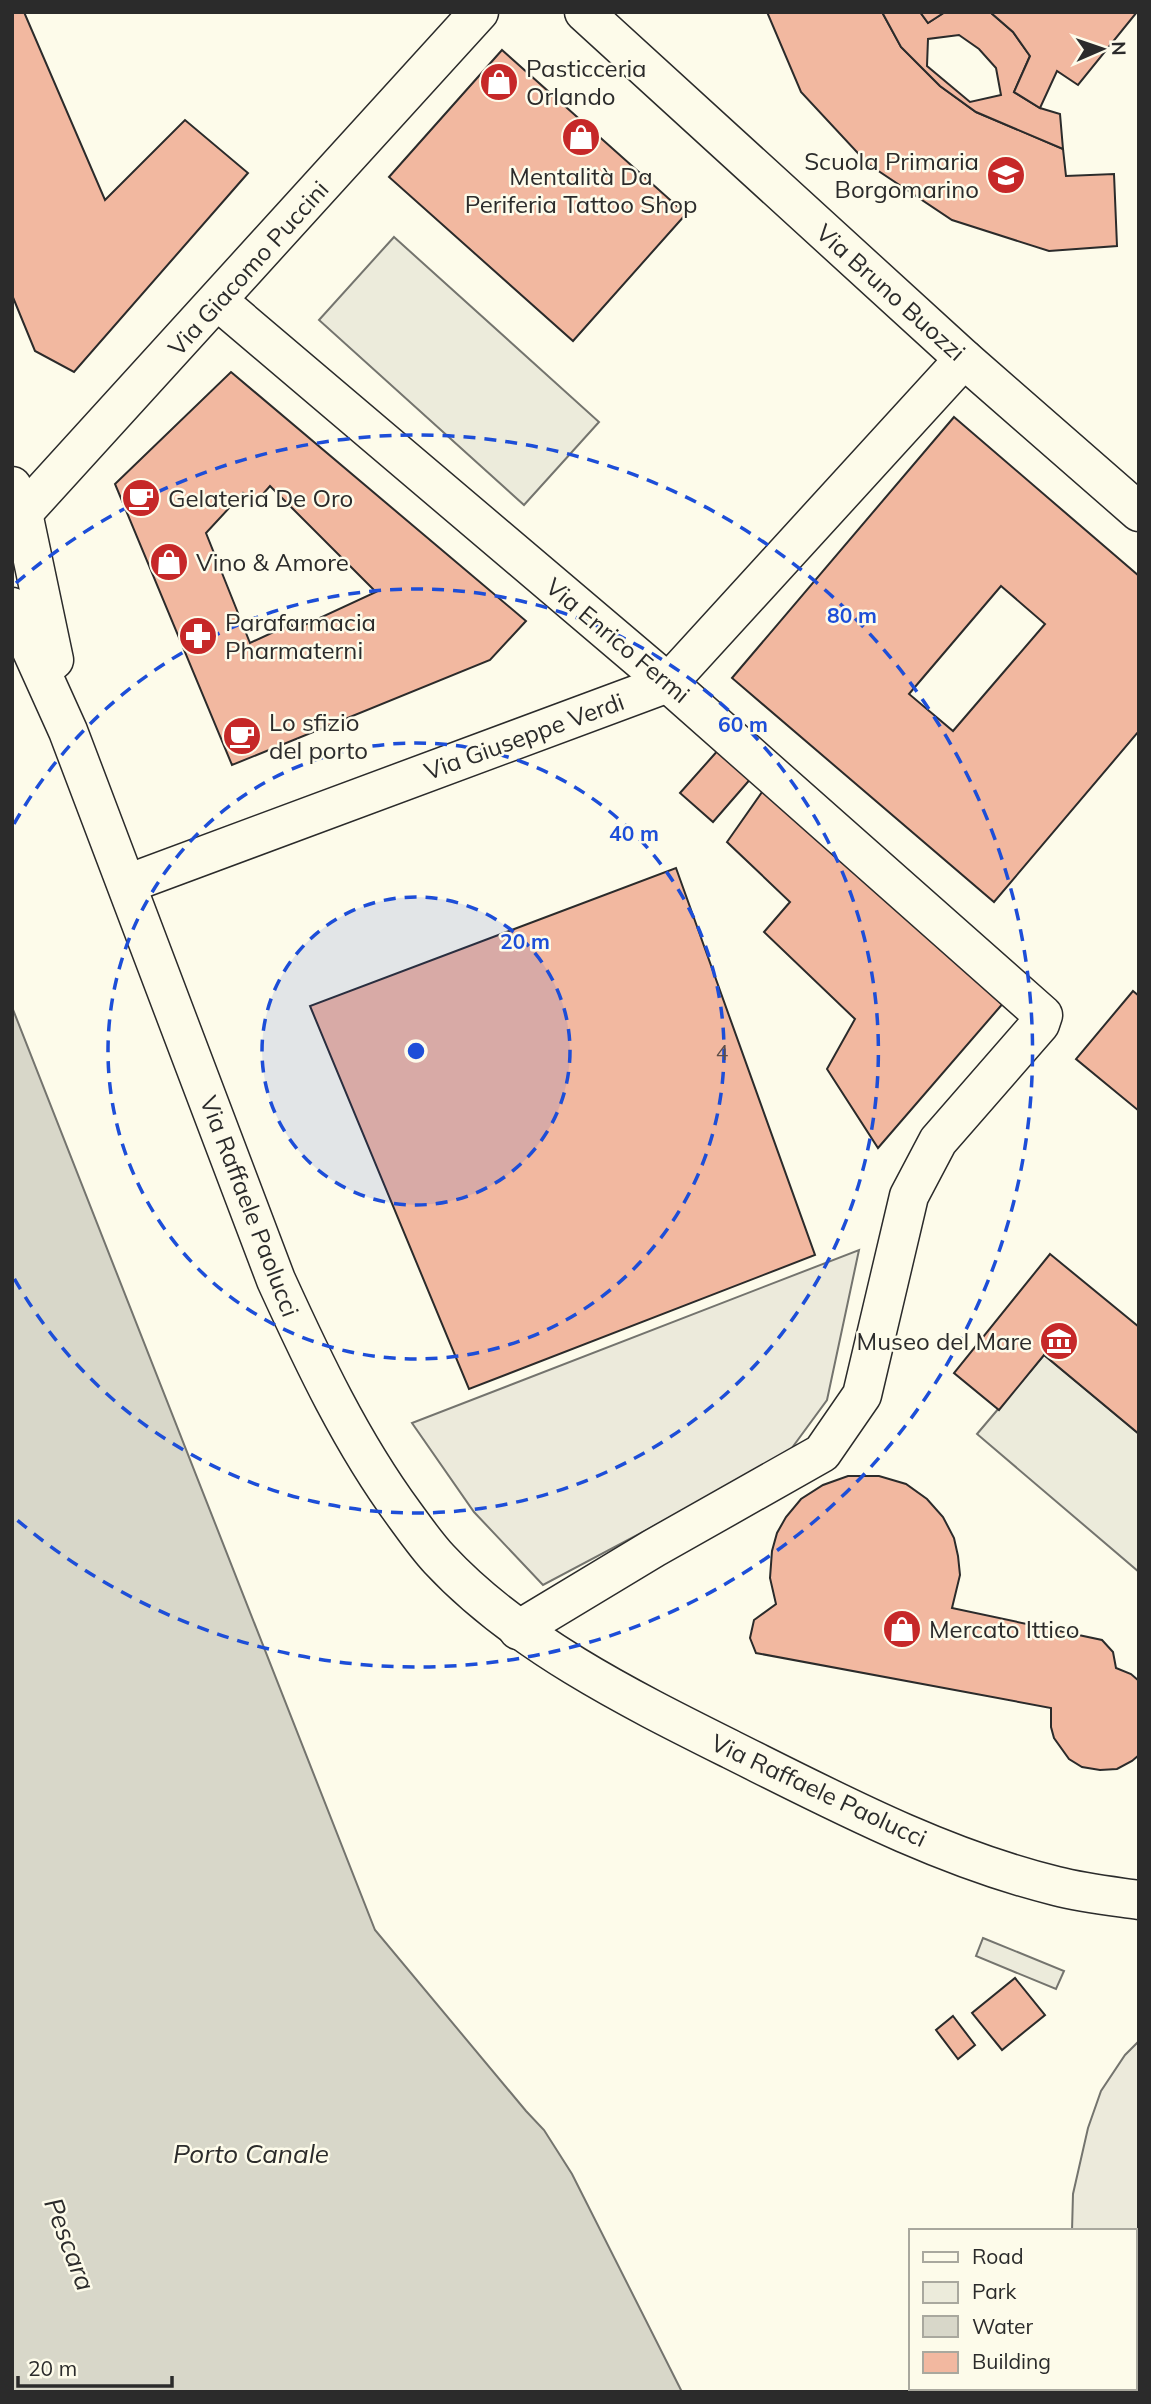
<svg xmlns="http://www.w3.org/2000/svg" width="1151" height="2404" font-family="Mulish,sans-serif">
  <style>
    .green { fill: #ecebdb; stroke: #74746e; stroke-width: 2 }
    .parking { fill: #eceadb; stroke: #74746e; stroke-width: 2 }
    .water { fill: #d8d7c9; stroke: #74746e; stroke-width: 2 }
    .building { fill: #f2b8a0; stroke: #2b2b2b; stroke-width: 2; fill-rule: evenodd }
    .lines { fill: none; stroke-linecap: round; stroke-linejoin: round }
    .street-casing { stroke: #2b2b2b; stroke-width: 41 }
    .secondary-casing { stroke: #2b2b2b; stroke-width: 41 }
    .street { stroke: #fdfbea; stroke-width: 38 }
    .secondary { stroke: #fdfbea; stroke-width: 38 }
    .ring { fill: none; stroke: #1d4ed8; stroke-width: 3.5; stroke-dasharray: 12 9 }
    .labels { text-anchor: middle; dominant-baseline: central; stroke-width: 5; stroke-linejoin: round; paint-order: stroke }
    .number-label { font-size: 21px; fill: #5d4e48 }
    .poi-label { font-size: 24px; fill: #2b2b2b; stroke: #fdfbea; text-anchor: start }
    .street-label { font-size: 24px; fill: #2b2b2b; stroke: #fdfbea }
    .water-label { font-size: 26px; font-style: italic; fill: #2b2b2b; stroke: #fdfbea }
    .centre { fill: #1d4ed8; stroke: #fdfbea; stroke-width: 3.5 }
    .ring-label { font-size: 21px; text-anchor: middle; font-weight: bold; fill: #1d4ed8; stroke: #fdfbea; stroke-width: 5; stroke-linejoin: round; paint-order: stroke }
  </style>
  <rect width="100%" height="100%" fill="#fdfbea"/>
  <g class="green">
    <polygon points="394,237 599,422 524,505 319,320"/>
    <polygon points="1044,1355 1139,1434 1139,1572 977,1434"/>
    <polygon points="983,1938 1064,1971 1056,1989 976,1956"/>
  </g>
  <g class="parking">
    <polygon points="859,1250 827,1400 786,1456 543,1585 474,1512 412,1423"/>
    <polygon points="1139,2041 1139,2392 1108,2392 1106,2388 1135,2388 1135,2231 1072,2231 1073,2194 1088,2128 1101,2091 1125,2055"/>
  </g>
  <polygon class="water" points="12,1007 375,1930 526,2111 544,2130 572,2174 682,2392 12,2392"/>
  <g class="building">
    <polygon points="12,12 24,12 105,200 185,120 248,173 74,372 35,351 12,295"/>
    <polygon points="767,12 882,12 901,47 940,86 976,112 1063,149 1066,176 1114,174 1117,246 1049,251 952,220 868,164 801,92"/>
    <path d="M882 12H920L928 23 945 12H990L1013 32 1030 56 1014 92 1040 108 1060 114 1063 149 976 112 940 86 901 47ZM959 35 979 49 996 68 1001 95 970 102 927 66 928 39Z"/>
    <polygon points="920,12 945,12 928,23"/>
    <polygon points="990,12 1137,12 1078,85 1057,71 1040,108 1014,92 1030,56 1013,32"/>
    <polygon points="502,50 686,214 573,341 389,177"/>
    <path d="M231 372 526 621 490 660 232 765 115 484ZM270 486 376 592 294 630 291 624 250 643 206 533 243 493 255 503Z"/>
    <path d="M954 417 1139 576V731L994 902 732 678ZM1001 586 1045 624 953 731 909 694Z"/>
    <polygon points="720,748 753,776 713,822 680,793"/>
    <polygon points="767,785 1005,1001 878,1148 827,1069 855,1019 764,932 790,902 727,842"/>
    <polygon points="676,868 815,1255 469,1389 310,1006"/>
    <polygon points="1133,991 1139,996 1139,1111 1076,1059"/>
    <polygon points="1050,1254 1139,1327 1139,1434 1044,1355 999,1410 954,1373"/>
    <polygon points="848,1476 879,1476 906,1484 927,1499 943,1517 954,1538 958,1556 960,1575 952,1608 1102,1640 1113,1652 1116,1668 1131,1674 1139,1681 1139,1755 1132,1761 1117,1769 1100,1770 1082,1767 1069,1759 1054,1738 1051,1727 1051,1708 756,1653 750,1638 754,1620 776,1604 770,1578 772,1551 777,1533 786,1517 801,1499 823,1485"/>
    <polygon points="1015,1978 1045,2015 1002,2050 972,2013"/>
    <polygon points="953,2016 975,2045 958,2059 936,2030"/>
  </g>
  <g class="lines">
    <defs>
      <g id="street">
        <polyline points="584,12 964,359 1139,512"/>
        <polyline points="218,301 668,683 1043,1015 1040,1024 938,1141 909,1196 862,1395 822,1453 654,1548 518,1630"/>
        <polyline points="12,518 23,513 479,12"/>
        <polyline points="127,884 668,683 964,359"/>
      </g>
      <g id="secondary">
        <polyline points="12,486 23,513 54,660"/>
        <path d="M12 607 68 731 276 1280C313 1361 351 1442 404 1514 415 1529 426 1545 439 1559 517 1643 630 1699 732 1750 836 1802 942 1858 1056 1886 1083 1893 1111 1896 1139 1900"/>
      </g>
    </defs>
    <use href="#street" class="street-casing"/>
    <use href="#secondary" class="secondary-casing"/>
    <use href="#street" class="street"/>
    <use href="#secondary" class="secondary"/>
  </g>
  <circle cx="416" cy="1051" r="154" fill="#1d4ed8" fill-opacity=".12"/>
  <g class="ring">
    <circle cx="416" cy="1051" r="154"/>
    <circle cx="416" cy="1051" r="308"/>
    <path d="M14 824A462 462 0 1 1 14 1278"/>
    <path d="M16 583A616 616 0 1 1 16 1519"/>
  </g>
  <defs>
    <symbol id="shop-disc" viewBox="-11 -11 22 22"><circle r="9.5" fill="#c62828" stroke="#fdfbea"/><path d="M-5-2.5h2.3a2.7 3.5 0 0 1 5.4 0H5L5.5 6h-11ZM-1.5-2.5h3a1.5 2.3 0 0 0-3 0Z" fill="#fff"/></symbol>
    <symbol id="school-disc" viewBox="-11 -11 22 22"><circle r="9.5" fill="#c62828" stroke="#fdfbea"/><path d="M0-5L7-2L0 1L-7-2ZM-4 1L0 2.5L4 1V4Q0 6-4 4Z" fill="#fff"/></symbol>
    <symbol id="cafe-disc" viewBox="-11 -11 22 22"><circle r="9.5" fill="#c62828" stroke="#fdfbea"/><path d="M-5.5-4.5H6V0H3Q3 3.5 0 3.5H-2.5Q-5.5 3.5-5.5 0ZM3-3.2v2h1.7v-2ZM-6 4.5H4V6H-6Z" fill="#fff"/></symbol>
    <symbol id="pharmacy-disc" viewBox="-11 -11 22 22"><circle r="9.5" fill="#c62828" stroke="#fdfbea"/><path d="M-2-6h4v4h4v4h-4v4h-4v-4h-4v-4h4Z" fill="#fff"/></symbol>
    <symbol id="museum-disc" viewBox="-11 -11 22 22"><circle r="9.5" fill="#c62828" stroke="#fdfbea"/><path d="M0-6L6-3V-2H-6V-3ZM-5-1h2V3h-2ZM-1-1h2V3h-2ZM3-1h2V3H3ZM-6 4H6V6H-6Z" fill="#fff"/></symbol>
  </defs>
  <g fill-rule="evenodd">
    <use href="#shop-disc" x="477" y="60" width="44" height="44"/>
    <use href="#shop-disc" x="559" y="115" width="44" height="44"/>
    <use href="#school-disc" x="984" y="153" width="44" height="44"/>
    <use href="#cafe-disc" x="119" y="476" width="44" height="44"/>
    <use href="#shop-disc" x="147" y="540" width="44" height="44"/>
    <use href="#pharmacy-disc" x="176" y="614" width="44" height="44"/>
    <use href="#cafe-disc" x="220" y="714" width="44" height="44"/>
    <use href="#museum-disc" x="1037" y="1319" width="44" height="44"/>
    <use href="#shop-disc" x="880" y="1607" width="44" height="44"/>
  </g>
  <g class="labels">
    <g class="number-label">
      <text x="722" y="1052">4</text>
    </g>
    <g class="poi-label">
      <text x="526" y="68">Pasticceria<tspan x="526" dy="28">Orlando</tspan></text>
      <text x="979" y="161" text-anchor="end">Scuola Primaria<tspan x="979" dy="28">Borgomarino</tspan></text>
      <text x="581" y="176" text-anchor="middle">Mentalità Da<tspan x="581" dy="28">Periferia Tattoo Shop</tspan></text>
      <text x="168" y="498">Gelateria De Oro</text>
      <text x="196" y="562">Vino &amp; Amore</text>
      <text x="225" y="622">Parafarmacia<tspan x="225" dy="28">Pharmaterni</tspan></text>
      <text x="269" y="722">Lo sfizio<tspan x="269" dy="28">del porto</tspan></text>
      <text x="1032" y="1341" text-anchor="end">Museo del Mare</text>
      <text x="929" y="1629">Mercato Ittico</text>
    </g>
    <g class="street-label">
      <text transform="translate(248 268) rotate(-48)">Via Giacomo Puccini</text>
      <text transform="translate(891 292) rotate(42)">Via Bruno Buozzi</text>
      <text transform="translate(618 640) rotate(40)">Via Enrico Fermi</text>
      <text transform="translate(524 736) rotate(-20)">Via Giuseppe Verdi</text>
      <text transform="translate(250 1206) rotate(69)">Via Raffaele Paolucci</text>
      <text transform="translate(819 1790) rotate(25)">Via Raffaele Paolucci</text>
    </g>
    <g class="water-label">
      <text x="251" y="2153">Porto Canale</text>
      <text transform="translate(70 2244) rotate(69)">Pescara</text>
    </g>
  </g>
  <circle cx="416" cy="1051" r="10" class="centre"/>
  <g class="ring-label">
    <text x="852" y="623">80 m</text>
    <text x="743" y="732">60 m</text>
    <text x="634" y="841">40 m</text>
    <text x="525" y="949">20 m</text>
  </g>
  <rect width="1151" height="2404" fill="none" stroke="#2b2b2b" stroke-width="28"/>
  <rect x="909" y="2229" width="228" height="161" fill="#fdfbea" stroke="#a9a89e" stroke-width="2"/>
  <rect x="923" y="2252" width="35" height="10" fill="#fdfbea" stroke="#a9a89e" stroke-width="2"/>
  <text x="972" y="2264" font-size="21" fill="#2b2b2b">Road</text>
  <rect x="923" y="2282" width="35" height="21" fill="#ecebdb" stroke="#a9a89e" stroke-width="2"/>
  <text x="972" y="2299" font-size="21" fill="#2b2b2b">Park</text>
  <rect x="923" y="2316" width="35" height="21" fill="#d8d7c9" stroke="#a9a89e" stroke-width="2"/>
  <text x="972" y="2334" font-size="21" fill="#2b2b2b">Water</text>
  <rect x="923" y="2352" width="35" height="21" fill="#f2b8a0" stroke="#a9a89e" stroke-width="2"/>
  <text x="972" y="2369" font-size="21" fill="#2b2b2b">Building</text>
  <g transform="translate(1102 49) rotate(88)" stroke="#fdfbea" stroke-width="5" paint-order="stroke">
  <path d="M0-5L12 26L0 18L-12 26Z" fill="#2b2b2b"/>
  <text y="-10" font-size="19" font-weight="bold" text-anchor="middle" fill="#2b2b2b">N</text>
  </g>
  <path d="M18 2376v10h154v-10" fill="none" stroke="#2b2b2b" stroke-width="3.5"/>
  <text x="28" y="2376" font-size="21" fill="#2b2b2b" stroke="#fdfbea" stroke-width="5" paint-order="stroke">20 m</text>
</svg>
